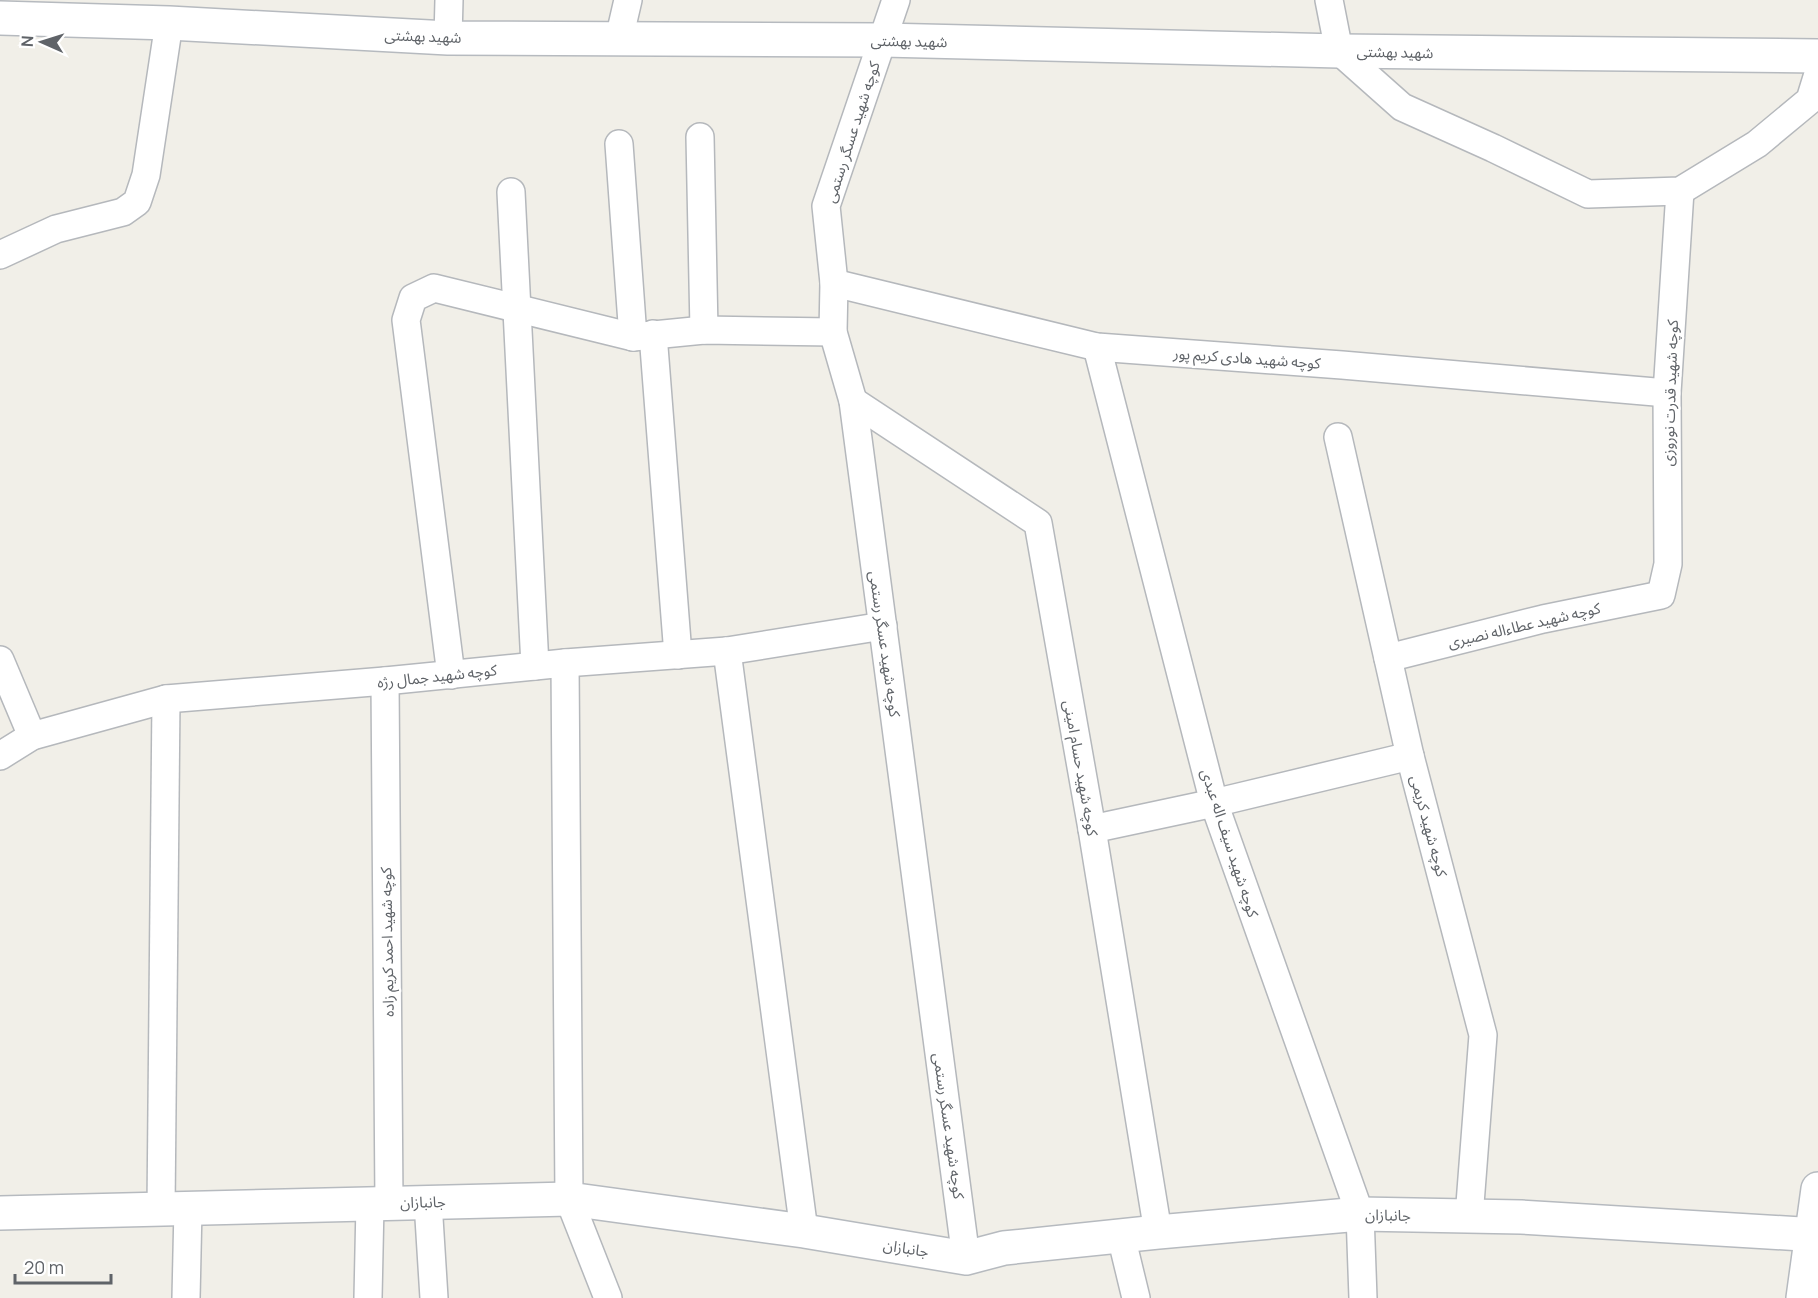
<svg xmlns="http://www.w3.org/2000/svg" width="1818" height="1298" font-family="Manrope,'Noto Sans Arabic',sans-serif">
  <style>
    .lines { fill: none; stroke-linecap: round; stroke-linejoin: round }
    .street-casing { stroke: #b5b8bc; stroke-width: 30 }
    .secondary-casing { stroke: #b6babf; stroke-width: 36 }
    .street { stroke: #fff; stroke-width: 27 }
    .secondary { stroke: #fff; stroke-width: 33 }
    .labels { text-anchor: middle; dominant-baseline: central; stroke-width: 4.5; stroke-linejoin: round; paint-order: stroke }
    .street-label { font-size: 15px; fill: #5f6368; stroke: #fff }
  </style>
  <rect width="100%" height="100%" fill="#f1efe8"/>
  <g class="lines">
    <defs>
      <g id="street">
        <polyline points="896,0 826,206 834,283 833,332 853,401 966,1258"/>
        <polyline points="1329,0 1339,51 1402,107 1493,148 1588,194 1680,191 1757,144 1810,100 1818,74"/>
        <polyline points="448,38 449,0"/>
        <polyline points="619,39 628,0"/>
        <polyline points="700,137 704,330"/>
        <polyline points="619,144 633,337"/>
        <polyline points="511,192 535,666"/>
        <polyline points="0,255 56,229 123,212 137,202 146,175 169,23"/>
        <polyline points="834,283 1097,347 1342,365 1667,393"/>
        <polyline points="653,334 678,655"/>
        <polyline points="1097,347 1214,803 1360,1214 1363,1298"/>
        <polyline points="853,401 1038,523 1092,829 1158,1232"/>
        <polyline points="1338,437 1410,756 1483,1035 1469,1217"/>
        <polyline points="727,651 804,1231"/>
        <polyline points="1388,658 1543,619 1661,595 1668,564 1667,393 1680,191"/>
        <polyline points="0,660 32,736"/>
        <polyline points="565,663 569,1199 608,1298"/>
        <polyline points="451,675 406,320 413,298 434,288 633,337 704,330 833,332"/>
        <polyline points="385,681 389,1203"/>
        <polyline points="0,756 32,736 166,699 385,681 565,663 727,651 883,626"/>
        <polyline points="1092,829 1214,803 1410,756"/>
        <polyline points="428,1202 434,1298"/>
        <polyline points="161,1209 166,699"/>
        <polyline points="1121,1236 1136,1298"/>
        <polyline points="186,1298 188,1208"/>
        <polyline points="368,1298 370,1204"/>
      </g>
      <g id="secondary">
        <polyline points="0,18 169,23 448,38 883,40 1339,51 1818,56"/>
        <polyline points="0,1213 569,1199 804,1231 966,1258 1004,1248 1158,1232 1360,1214 1521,1217 1818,1235"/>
        <polyline points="1803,1298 1818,1189"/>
      </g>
    </defs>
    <use href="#street" class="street-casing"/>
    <use href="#secondary" class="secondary-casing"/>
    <use href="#street" class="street"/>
    <use href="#secondary" class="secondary"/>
  </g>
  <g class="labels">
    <g class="street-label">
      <text transform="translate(423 36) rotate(2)">شهید بهشتی</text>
      <text transform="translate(909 41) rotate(1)">شهید بهشتی</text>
      <text transform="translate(1395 52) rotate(1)">شهید بهشتی</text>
      <text transform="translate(852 132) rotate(-72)">کوچه شهید عسگر رستمی</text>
      <text transform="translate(1247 358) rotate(4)">کوچه شهید هادی کریم پور</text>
      <text transform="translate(1670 393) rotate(-88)">کوچه شهید قدرت نوروزی</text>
      <text transform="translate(1524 625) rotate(-13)">کوچه شهید عطاءاله نصیری</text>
      <text transform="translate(885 644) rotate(82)">کوچه شهید عسگر رستمی</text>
      <text transform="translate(437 676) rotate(-6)">کوچه شهید جمال رژه</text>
      <text transform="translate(1081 768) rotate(80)">کوچه شهید حسام امینی</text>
      <text transform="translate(1429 826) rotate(75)">کوچه شهید کریمی</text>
      <text transform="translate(1230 843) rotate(72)">کوچه شهید سیف اله عبدی</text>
      <text transform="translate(387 942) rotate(-91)">کوچه شهید احمد کریم زاده</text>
      <text transform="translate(949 1126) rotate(82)">کوچه شهید عسگر رستمی</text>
      <text transform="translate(423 1202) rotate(-1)">جانبازان</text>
      <text transform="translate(1388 1215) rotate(1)">جانبازان</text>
      <text transform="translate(906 1248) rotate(9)">جانبازان</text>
    </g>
  </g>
  <g transform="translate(42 42) rotate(273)" stroke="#ffffff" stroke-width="4.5" paint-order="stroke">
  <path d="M0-4.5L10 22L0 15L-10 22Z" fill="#5f6368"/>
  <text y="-9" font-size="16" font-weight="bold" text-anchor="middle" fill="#5f6368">N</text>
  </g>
  <path d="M15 1274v9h96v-9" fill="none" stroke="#5f6368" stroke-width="3"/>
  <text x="24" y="1274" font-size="18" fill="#5f6368" stroke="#ffffff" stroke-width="4.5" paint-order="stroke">20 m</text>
</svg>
